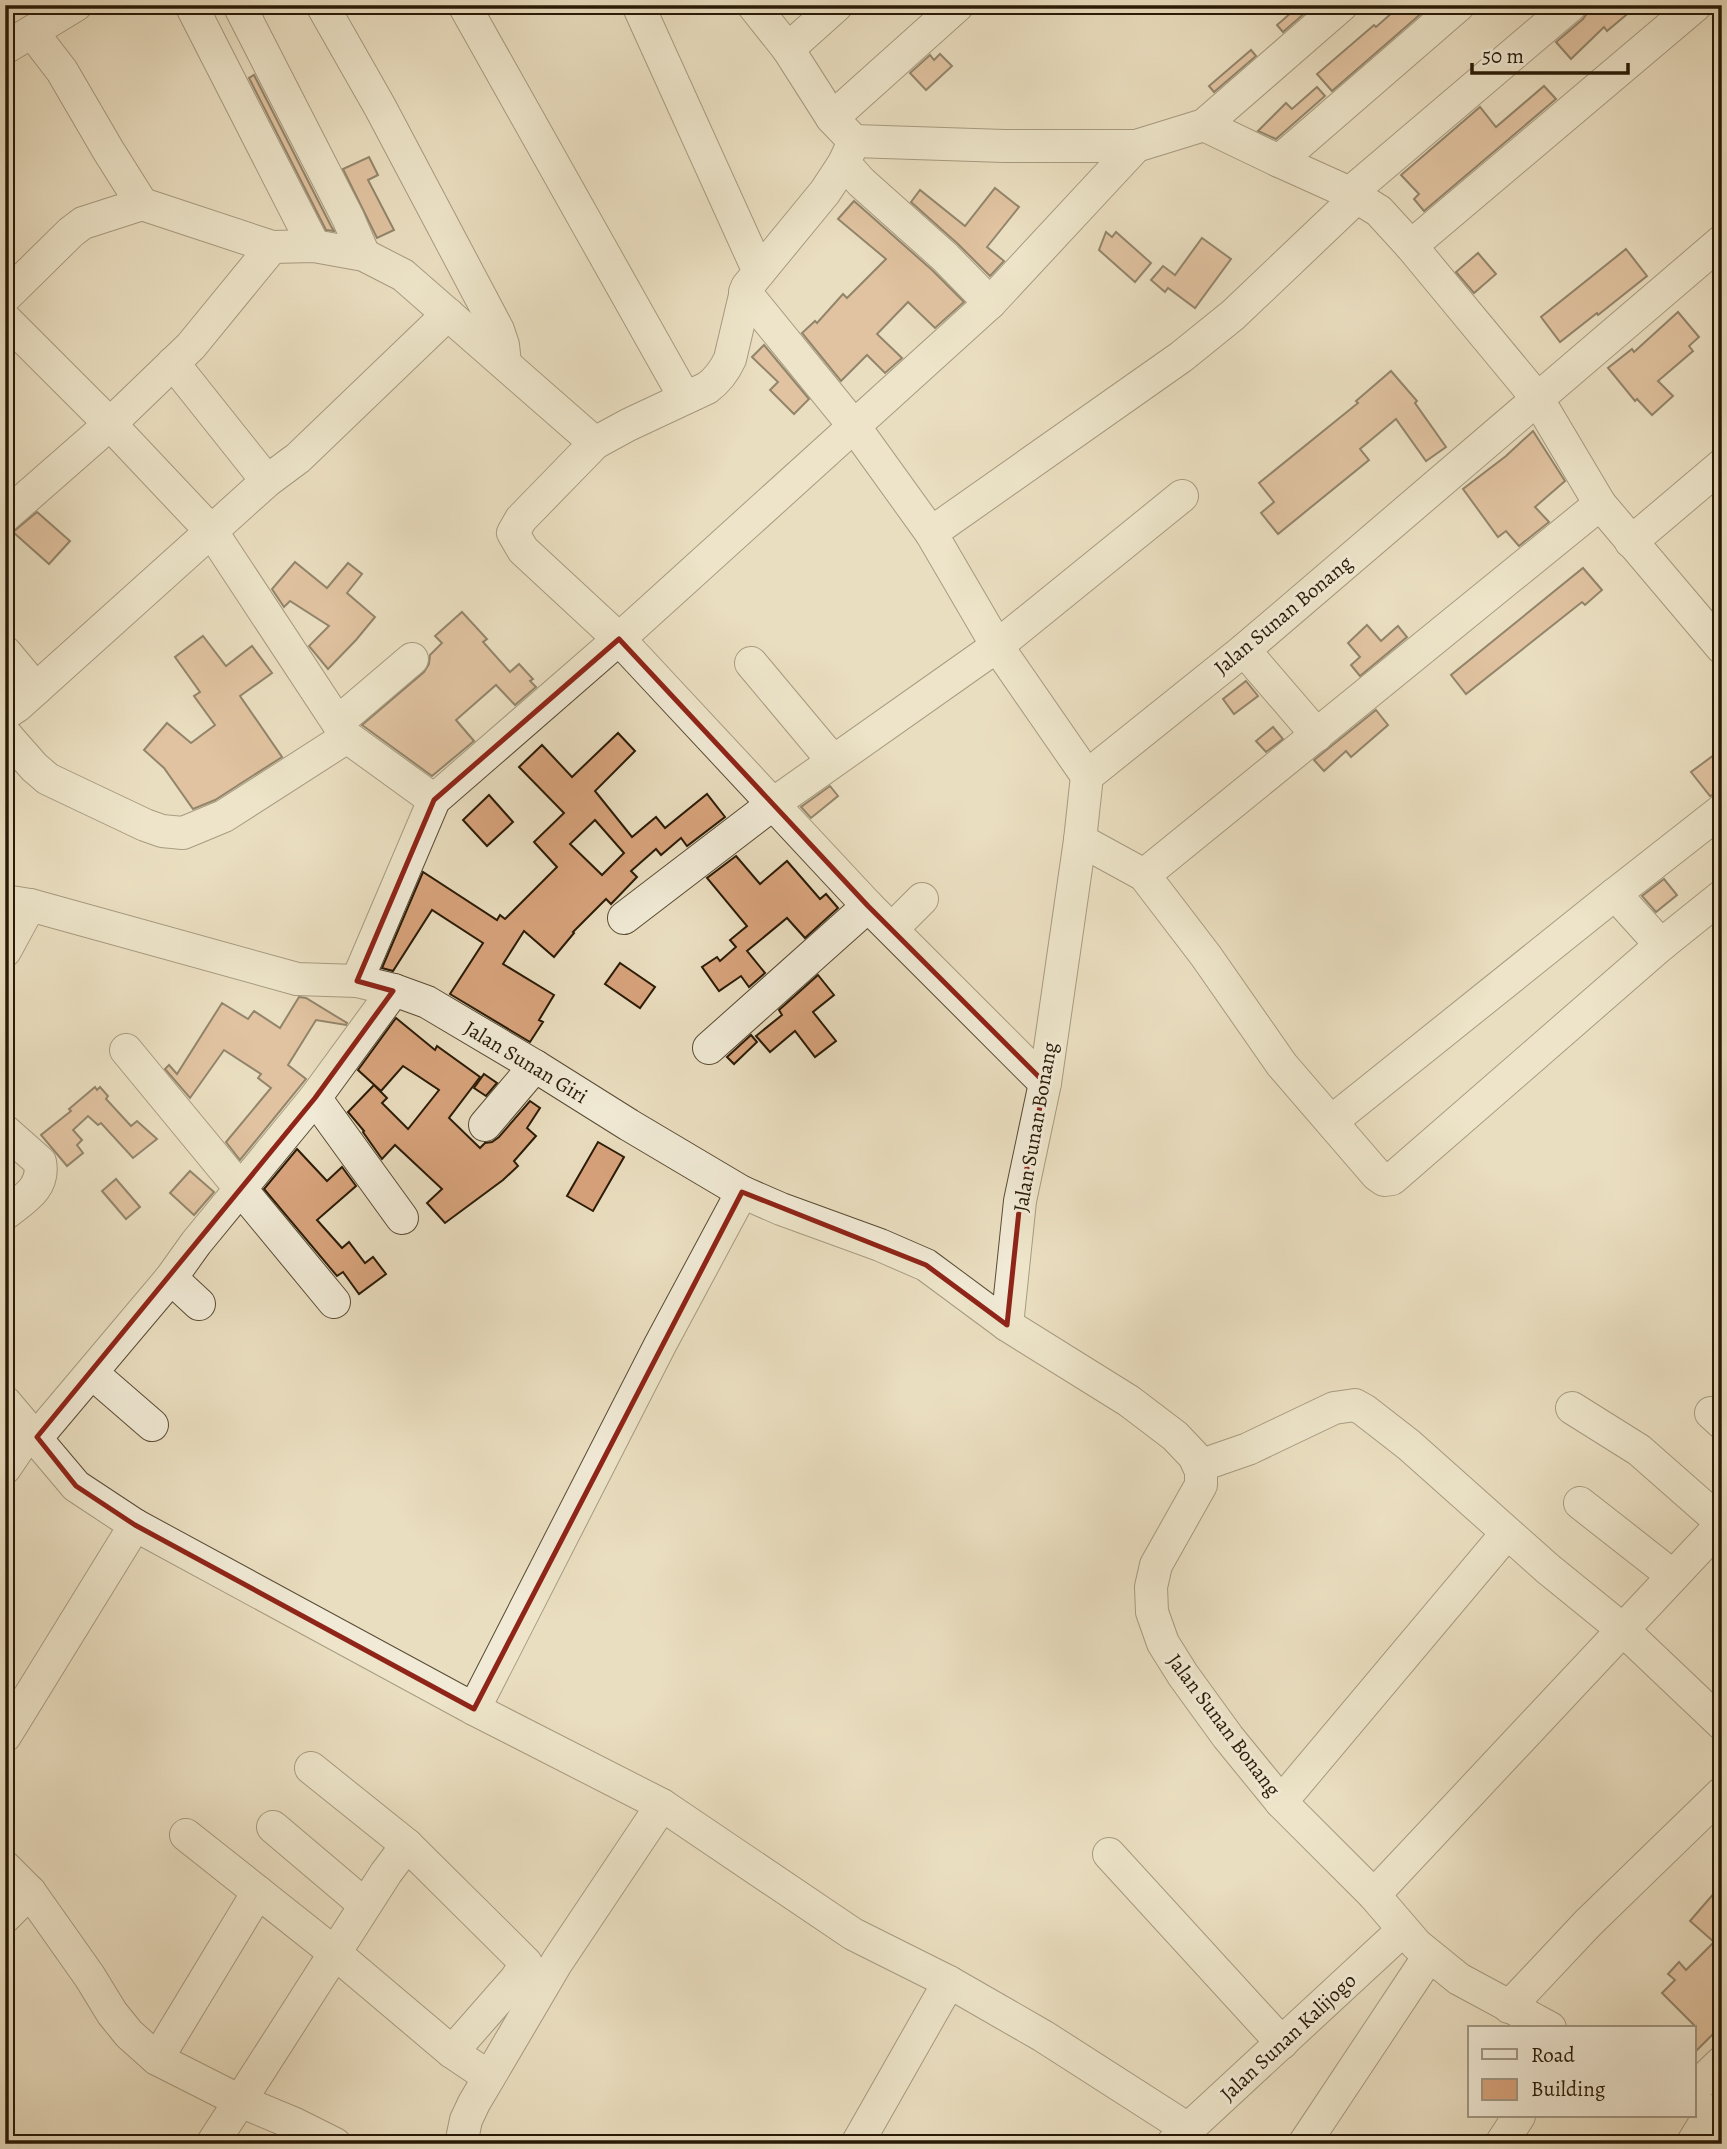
<svg xmlns="http://www.w3.org/2000/svg" width="1727" height="2149" font-family="Alegreya,serif">
  <style>
    .building { fill: #d8a37c; stroke: #291a06; stroke-width: 2; fill-rule: evenodd }
    .lines { fill: none; stroke-linecap: round; stroke-linejoin: round }
    .minor-casing { stroke: #594b34; stroke-width: 34 }
    .minor { stroke: #f1ead6; stroke-width: 32 }
    .marked { fill: none; stroke: #8f2418; stroke-width: 5; stroke-linejoin: round }
    .labels { text-anchor: middle; dominant-baseline: central; stroke-width: 6; stroke-linejoin: round; paint-order: stroke }
    .street-label { font-size: 21px; fill: #291a06; stroke: #f1ead6 }
  </style>
  <rect width="100%" height="100%" fill="#eadec0"/>
  <filter id="stains"><feTurbulence type="fractalNoise" baseFrequency=".00286" numOctaves="4"/><feColorMatrix values="0 0 0 0 .2 0 0 0 0 .09 0 0 0 0 .02 0 0 0 .5 -.17"/></filter>
  <radialGradient id="worn" r=".72"><stop offset=".6" stop-color="#630" stop-opacity="0"/><stop offset="1" stop-color="#630" stop-opacity=".3"/></radialGradient>
  <g class="building">
    <polygon points="1300,5 1314,5 1283,32 1277,25"/>
    <polygon points="1401,5 1431,5 1332,91 1317,74 1374,25 1376,27"/>
    <polygon points="1593,5 1638,5 1607,31 1604,27 1571,59 1556,42 1583,19"/>
    <polygon points="1251,50 1256,56 1214,92 1209,86"/>
    <polygon points="940,54 952,66 926,90 910,73 930,55 934,60"/>
    <polygon points="254,75 331,226 334,231 326,230 249,78"/>
    <polygon points="1544,86 1556,99 1424,211 1414,199 1419,194 1401,175 1480,107 1496,127"/>
    <polygon points="1317,87 1325,96 1276,139 1258,131 1286,103 1292,109"/>
    <polygon points="369,157 378,175 368,180 394,230 377,238 343,169"/>
    <polygon points="995,188 1019,207 987,247 1004,261 990,276 958,244 911,202 920,190 965,226"/>
    <polygon points="854,201 932,270 964,302 935,328 908,302 877,334 902,358 885,373 867,355 841,381 802,333 815,321 817,323 843,294 847,298 886,259 838,219"/>
    <polygon points="1106,232 1112,237 1116,232 1151,263 1135,282 1099,250"/>
    <polygon points="1202,238 1231,259 1195,308 1168,288 1165,292 1151,280 1163,266 1175,275"/>
    <polygon points="1626,249 1647,276 1598,315 1597,313 1560,342 1541,317"/>
    <polygon points="1478,253 1496,274 1474,293 1456,272"/>
    <polygon points="1678,312 1699,337 1689,346 1693,351 1658,381 1673,396 1652,415 1637,399 1635,401 1608,368 1632,349 1634,352"/>
    <polygon points="764,345 809,399 794,414 770,390 778,382 752,357"/>
    <polygon points="1391,371 1417,401 1415,403 1446,447 1426,461 1396,419 1360,449 1369,460 1278,534 1261,513 1274,502 1259,483 1358,403 1356,401"/>
    <polygon points="1533,431 1565,481 1535,507 1549,522 1519,546 1506,531 1498,537 1463,489 1506,456"/>
    <polygon points="37,512 70,541 49,564 13,532"/>
    <polygon points="295,562 327,588 348,563 362,574 347,593 375,617 356,640 328,669 309,646 329,626 290,601 284,607 272,589"/>
    <polygon points="1583,568 1602,590 1585,605 1582,602 1466,694 1451,675"/>
    <polygon points="462,612 487,639 483,642 510,672 519,664 533,679 530,681 536,687 515,705 496,685 456,720 474,741 432,776 362,725 424,672 429,664 430,655 442,643 435,636"/>
    <polygon points="1367,625 1381,641 1398,626 1407,637 1360,676 1351,665 1360,657 1348,643"/>
    <polygon points="203,636 226,666 252,646 272,673 240,696 282,757 215,800 193,809 164,768 144,750 167,723 191,743 215,725 194,696 200,692 175,657"/>
    <polygon points="1246,681 1258,696 1234,714 1223,699"/>
    <polygon points="1376,710 1388,725 1351,757 1346,751 1324,771 1314,760"/>
    <polygon points="1273,727 1283,739 1266,752 1256,741"/>
    <path d="M618 733 635 751 595 791 632 837 656 817 665 828 707 794 725 817 687 846 681 838 661 855 656 849 631 871 637 877 611 904 606 899 573 932 574 933 554 957 524 931 503 964 554 995 539 1020 543 1022 530 1042 450 994 483 943 432 910 393 971 382 968 423 872 497 920 500 915 505 919 557 867 534 842 564 813 519 767 542 745 572 777ZM595 820 624 853 602 875 570 844Z"/>
    <polygon points="1722,749 1722,792 1710,796 1691,772"/>
    <polygon points="830,786 838,796 811,818 801,807"/>
    <polygon points="489,795 513,822 487,846 463,820"/>
    <polygon points="736,856 760,884 787,861 820,899 826,894 838,908 805,938 787,918 747,951 765,973 749,987 741,976 719,991 702,967 717,957 720,961 736,947 730,940 747,926 707,878"/>
    <polygon points="1664,879 1677,895 1656,912 1642,896"/>
    <polygon points="620,963 655,987 640,1008 605,984"/>
    <polygon points="818,975 834,995 813,1012 836,1041 815,1057 795,1031 770,1052 756,1036 782,1015 779,1010"/>
    <polygon points="299,997 306,998 347,1023 346,1025 316,1020 288,1065 306,1079 240,1160 226,1142 271,1088 258,1078 261,1074 224,1050 190,1098 165,1069 169,1065 177,1074 222,1003 248,1019 254,1011 280,1028"/>
    <polygon points="396,1018 435,1050 437,1046 480,1077 449,1118 480,1148 485,1143 492,1142 499,1137 530,1101 540,1108 527,1128 536,1136 514,1161 518,1166 503,1180 445,1223 427,1203 442,1189 395,1145 382,1159 363,1132 364,1131 348,1112 374,1085 387,1098 382,1103 408,1129 439,1090 403,1066 381,1091 358,1070"/>
    <polygon points="751,1035 757,1042 734,1064 727,1057"/>
    <polygon points="484,1074 497,1083 486,1096 474,1088"/>
    <polygon points="95,1087 97,1090 100,1087 108,1096 106,1099 131,1126 137,1121 157,1139 133,1158 101,1123 98,1125 88,1116 73,1130 82,1140 77,1145 83,1153 67,1166 41,1135 71,1111 69,1109"/>
    <polygon points="598,1142 624,1157 593,1211 567,1196"/>
    <polygon points="297,1149 327,1181 342,1167 356,1186 317,1220 342,1248 349,1242 365,1263 373,1257 386,1274 359,1294 343,1272 337,1276 264,1189"/>
    <polygon points="190,1171 214,1192 194,1215 170,1193"/>
    <polygon points="116,1179 140,1207 126,1219 102,1191"/>
    <polygon points="1722,1884 1722,2025 1694,2053 1694,2025 1662,1993 1675,1980 1668,1974 1679,1962 1686,1970 1714,1942 1690,1921"/>
  </g>
  <g class="lines">
    <defs>
      <g id="minor">
        <polyline points="191,5 314,246"/>
        <polyline points="239,5 348,218 364,255"/>
        <polyline points="322,5 380,107 498,330 503,345 505,363"/>
        <polyline points="464,5 685,398"/>
        <polyline points="638,5 759,272"/>
        <polyline points="32,32 62,71 108,150 142,204"/>
        <polyline points="5,48 76,5"/>
        <polyline points="788,49 837,5"/>
        <polyline points="832,118 958,5"/>
        <polyline points="1204,125 1279,161 1350,193 1379,211 1411,246 1537,398 1600,504 1722,648"/>
        <polyline points="854,141 1004,146 1136,146 1204,125 1342,5"/>
        <polyline points="1279,161 1459,5"/>
        <polyline points="844,163 861,182 945,257 990,303"/>
        <polyline points="1350,193 1571,5"/>
        <polyline points="1411,246 1696,5"/>
        <polyline points="745,292 854,426 931,533 997,646 1087,776"/>
        <path d="M5 297 71 232 83 223 142 204 272 247 314 246 364 255 403 275 595 443 628 425 707 388C718 380 724 372 730 359L747 287 825 192 844 163 854 141 832 118 788 49 753 5"/>
        <polyline points="5,319 110,424 212,532 347,737 434,800"/>
        <polyline points="173,363 267,481"/>
        <polyline points="595,443 521,519 513,533 523,550 619,639 868,906 1045,1083"/>
        <polyline points="5,516 110,424 191,346 272,247"/>
        <polyline points="931,533 1181,357 1233,315 1357,197"/>
        <polyline points="1631,542 1722,465"/>
        <polyline points="1244,650 1317,735"/>
        <polyline points="5,652 36,689"/>
        <polyline points="751,663 833,761"/>
        <polyline points="5,714 17,706 267,481 298,458 448,314"/>
        <polyline points="338,722 412,659"/>
        <polyline points="5,734 34,767 48,779 145,825 162,831 183,833 224,816 347,737"/>
        <polyline points="1080,840 1144,875 1206,956 1282,1065 1377,1175 1384,1180 1392,1179 1661,945 1615,894 1722,810"/>
        <polyline points="1144,875 1600,504"/>
        <polyline points="5,901 30,905 297,979 357,981 394,990 427,1002 535,1066 629,1125 742,1192 781,1209 880,1245 926,1265 1007,1325"/>
        <polyline points="624,918 773,804 997,646 1182,496"/>
        <polyline points="892,929 922,899"/>
        <polyline points="1661,945 1722,896"/>
        <polyline points="5,951 30,905"/>
        <polyline points="357,981 434,800 619,639 990,303 1136,146"/>
        <polyline points="709,1048 868,906"/>
        <polyline points="126,1050 334,1302"/>
        <polyline points="315,1098 402,1218"/>
        <polyline points="1332,1121 1615,894"/>
        <polyline points="485,1125 535,1066"/>
        <path d="M5 1131 40 1162C45 1188 24 1199 5 1214"/>
        <polyline points="171,1278 199,1304"/>
        <polyline points="92,1373 152,1425"/>
        <polyline points="5,1402 76,1486 135,1525 5,1736"/>
        <polyline points="1572,1408 1639,1450 1722,1523"/>
        <polyline points="1711,1413 1722,1423"/>
        <polyline points="37,1437 171,1278 196,1243 315,1098 394,990"/>
        <polyline points="1199,1466 1248,1449 1334,1408 1355,1405 1364,1410 1409,1445 1547,1568 1622,1629 1722,1724"/>
        <polyline points="5,1468 30,1431"/>
        <polyline points="1580,1503 1673,1576"/>
        <polyline points="135,1525 474,1709 662,1805 853,1934 949,1982"/>
        <polyline points="474,1709 660,1345 742,1192"/>
        <polyline points="311,1768 407,1845 386,1873 240,2101 295,2124 335,2144"/>
        <polyline points="1281,1802 1507,1533"/>
        <polyline points="273,1827 365,1905"/>
        <polyline points="186,1835 336,1954 452,2052 489,2077"/>
        <polyline points="407,1845 526,1963 516,1979 452,2052"/>
        <polyline points="1109,1854 1282,2043"/>
        <polyline points="5,1867 30,1892 90,1977 112,2013 129,2034 157,2059 240,2101 212,2144"/>
        <polyline points="1374,1895 1722,1524"/>
        <polyline points="5,1917 30,1892"/>
        <polyline points="1509,2007 1588,1923 1722,1793"/>
        <polyline points="1550,2028 1459,1979 1417,1945 1374,1895 1281,1802 1228,1737 1183,1675 1163,1643 1152,1612 1151,1587 1156,1565 1201,1485 1201,1471 1194,1456 1175,1436 1129,1401 1007,1325 1020,1201 1045,1083 1080,840 1087,776 1244,650 1722,241"/>
        <polyline points="157,2059 258,1892"/>
        <polyline points="1694,2089 1722,2062"/>
        <polyline points="1173,2143 1403,1930"/>
        <polyline points="461,2144 466,2120 474,2103 557,1962 662,1805"/>
        <polyline points="857,2144 949,1982 1043,2036 1188,2129"/>
        <polyline points="1304,2144 1429,1956"/>
        <polyline points="1501,2144 1519,2116"/>
        <polyline points="1692,2144 1712,2111"/>
      </g>
    </defs>
    <use href="#minor" class="minor-casing"/>
    <use href="#minor" class="minor"/>
  </g>
  <path d="M0 0H1727V2149H0ZM619 639 868 906 1045 1083 1020 1201 1007 1325 926 1265 742 1192 474 1709 135 1525 76 1486 37 1437 315 1098 393 991 357 981 434 800Z" fill="#eadec0" fill-opacity=".55" fill-rule="evenodd"/>
  <path class="marked" d="M619 639 868 906 1045 1083 1020 1201 1007 1325 926 1265 742 1192 474 1709 135 1525 76 1486 37 1437 315 1098 393 991 357 981 434 800Z"/>
  <g class="labels">
    <g class="street-label">
      <text transform="translate(1283 615) rotate(-40)">Jalan Sunan Bonang</text>
      <text transform="translate(526 1062) rotate(31)">Jalan Sunan Giri</text>
      <text transform="translate(1035 1127) rotate(-80)">Jalan Sunan Bonang</text>
      <text transform="translate(1224 1725) rotate(53)">Jalan Sunan Bonang</text>
      <text transform="translate(1288 2037) rotate(-43)">Jalan Sunan Kalijogo</text>
    </g>
  </g>
  <rect width="1727" height="2149" fill="none" stroke="#eadec0" stroke-width="28"/>
  <rect x="7" y="7" width="1713" height="2135" fill="none" stroke="#291a06" stroke-width="3.5"/>
  <rect x="14" y="14" width="1699" height="2121" fill="none" stroke="#291a06" stroke-width="2"/>
  <rect x="1468" y="2026" width="228" height="91" fill="#f1ead6" stroke="#a19783" stroke-width="2"/>
  <rect x="1482" y="2049" width="35" height="10" fill="#f1ead6" stroke="#a19783" stroke-width="2"/>
  <text x="1531" y="2062" font-size="21" fill="#291a06">Road</text>
  <rect x="1482" y="2079" width="35" height="21" fill="#d8a37c" stroke="#a19783" stroke-width="2"/>
  <text x="1531" y="2096" font-size="21" fill="#291a06">Building</text>
  <path d="M1472 63v10h156v-10" fill="none" stroke="#291a06" stroke-width="3.5"/>
  <text x="1482" y="63" font-size="21" fill="#291a06" stroke="#f1ead6" stroke-width="5" paint-order="stroke">50 m</text>
  <rect width="100%" height="100%" filter="url(#stains)"/>
  <rect width="100%" height="100%" fill="url(#worn)"/>
</svg>
